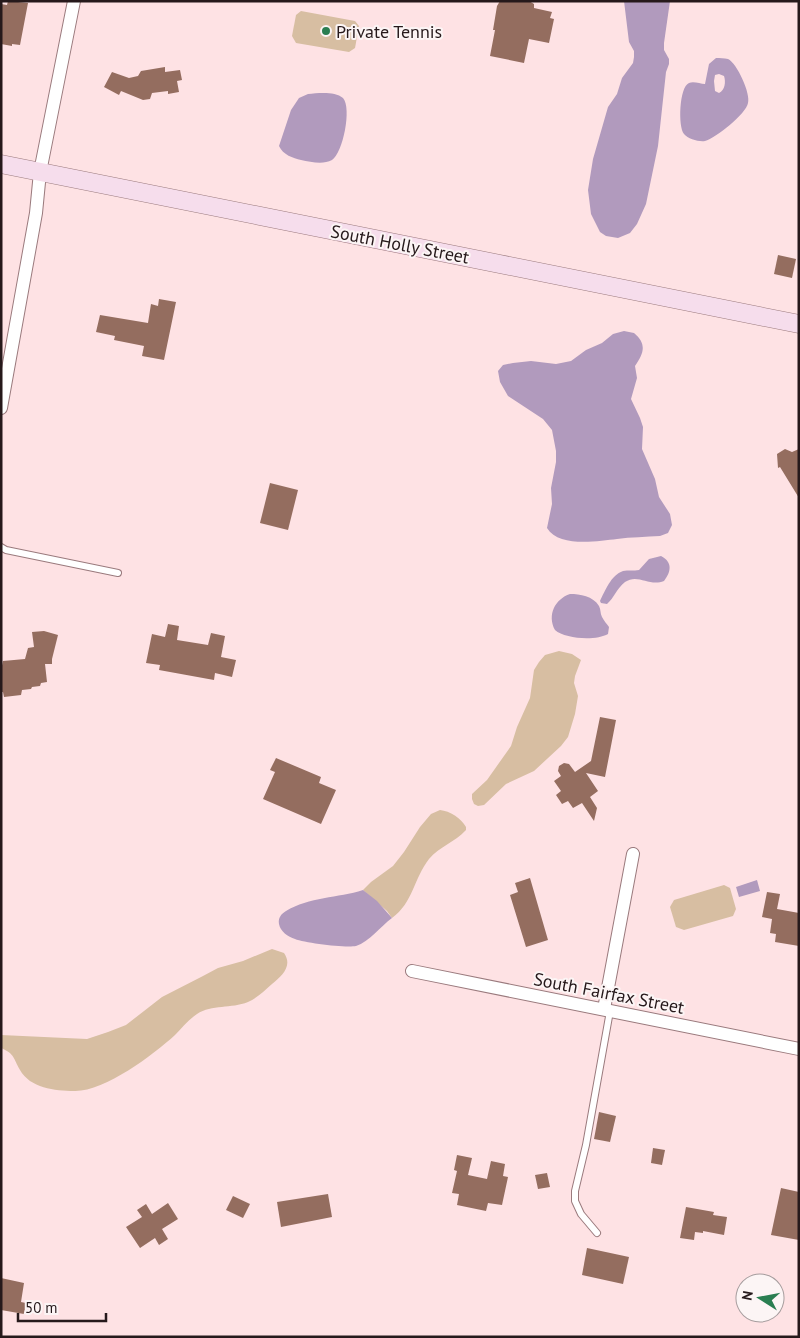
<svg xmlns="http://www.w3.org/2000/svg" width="800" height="1338" font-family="'PT Sans',sans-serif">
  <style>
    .green { fill: #d7bea2 }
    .water { fill: #b19abd; fill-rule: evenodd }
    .building { fill: #946d5f }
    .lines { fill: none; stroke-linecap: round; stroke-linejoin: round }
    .lane-casing { stroke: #9a7a7d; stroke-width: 8 }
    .street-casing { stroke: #9a7a7d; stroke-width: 14 }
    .secondary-casing { stroke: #9a7a7d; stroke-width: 19 }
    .lane { stroke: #fff; stroke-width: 6 }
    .street { stroke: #fff; stroke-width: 12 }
    .secondary { stroke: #f6ddec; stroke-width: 18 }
    .poi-dot { fill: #2a7e51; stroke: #fcf5f5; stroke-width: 2 }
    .labels { text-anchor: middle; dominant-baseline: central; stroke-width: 4; stroke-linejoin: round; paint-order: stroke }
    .poi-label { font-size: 18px; fill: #26191b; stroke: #fcf5f5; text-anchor: start }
    .street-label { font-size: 18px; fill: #26191b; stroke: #fcf5f5 }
  </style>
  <rect width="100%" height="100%" fill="#fee2e4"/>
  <g class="green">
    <polygon points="301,11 355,21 359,26 355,48 349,52 296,43 292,36 296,15"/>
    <polygon points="559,651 572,654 581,660 575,676 574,683 578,696 575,714 568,737 561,746 534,771 506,784 484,805 478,806 474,804 472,799 472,794 487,780 511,746 517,727 530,698 534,670 539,662 545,655"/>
    <path d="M440 810C450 811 461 818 466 827V830C455 842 439 847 429 859 414 878 413 903 392 918L387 911 363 890 371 882 393 866 404 852 420 827 431 814Z"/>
    <polygon points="724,885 730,888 736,909 733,916 684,930 676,927 670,907 674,900"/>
    <path d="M272 949 284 953C293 966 282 976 272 984 264 991 257 998 248 1002 231 1009 212 1004 197 1014 188 1020 182 1028 175 1035 153 1055 104 1092 74 1091 55 1091 30 1088 20 1070 13 1058 15 1054 1 1048V1035L87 1039 108 1032 126 1025 162 997 203 976 218 968 243 961Z"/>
  </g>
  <g class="water">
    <polygon points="624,1 670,1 664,43 664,50 669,59 669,64 666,72 658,146 646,204 637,224 630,233 618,238 606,236 600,232 591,214 588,190 593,159 608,107 617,94 622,78 633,63 634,57 634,51 629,42"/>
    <path d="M716 58C720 58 724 58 728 59 737 63 751 94 748 103 746 114 716 138 705 141 699 142 688 139 684 134 678 127 679 87 689 83 694 81 700 84 705 84L709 64ZM719 74 724 76C726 82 725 90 719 93L715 91 714 81 715 75Z"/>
    <path d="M308 94C318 93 335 91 343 98 352 108 343 153 332 160 323 165 311 162 301 160 293 158 283 155 279 146L291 110 299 98Z"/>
    <path d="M624 331 634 333C647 344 644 353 635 366L637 378 631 399 640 418 643 427 642 449 655 479 659 497 670 514 672 525 668 533 660 536C646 537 631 537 617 539 598 541 559 548 547 528L552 504 551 488 556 462V451L552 430 543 419 508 396 500 382 498 371 503 365 513 363 531 361 556 364 571 361 586 350 602 343 613 334Z"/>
    <path d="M661 556C673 562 671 572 664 581 649 587 638 573 625 582 617 588 614 598 607 604L601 603 600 601C605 591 611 575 623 571 628 570 634 571 639 570L649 559Z"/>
    <path d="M570 594C580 594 593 596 599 606 601 610 600 613 602 617 604 621 607 624 609 627L608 634C596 641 565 639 555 630 547 615 555 599 570 594Z"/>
    <polygon points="757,880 760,891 739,897 736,887"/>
    <path d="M363 890 377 901 392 918C381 926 369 942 356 946 345 948 305 943 295 939 288 937 280 931 279 924 278 918 281 914 286 911 309 897 338 898 363 890Z"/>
  </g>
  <g class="building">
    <polygon points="8,1 28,3 20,45 12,44 12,46 1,44 1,4 7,5"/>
    <polygon points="500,1 529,1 534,4 534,8 552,12 550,18 554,19 549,43 529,39 524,63 490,56 495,30 493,30 497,6"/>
    <polygon points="165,67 165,72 180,70 182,80 177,81 179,92 168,94 168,91 152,93 150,99 143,100 121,91 119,95 104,87 112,72 129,78 138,76 141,71"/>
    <polygon points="778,255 796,259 792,278 774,274"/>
    <polygon points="159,299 176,302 164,360 142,356 144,346 114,340 115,336 96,332 100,315 148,323 151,304 158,306"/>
    <polygon points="785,449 792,452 799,449 799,498 780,467 778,468 777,454"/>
    <polygon points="270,483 298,490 288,530 260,523"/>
    <polygon points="168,624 179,626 177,640 208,645 211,633 225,636 221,657 236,660 232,677 215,673 214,680 159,670 160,665 146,663 152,634 165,637"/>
    <polygon points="44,631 58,635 52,659 52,664 45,664 47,682 41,683 40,686 32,687 31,689 22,690 21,695 4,697 3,692 1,692 1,670 3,661 25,659 28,648 34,647 32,632"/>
    <polygon points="600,717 616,720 605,777 586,773 598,791 590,797 597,808 594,821 582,803 573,808 568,801 562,804 556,795 561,791 554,781 561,776 558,771 559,766 564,763 569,764 575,772 591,761"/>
    <polygon points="276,758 321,777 319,783 336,790 321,824 263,799 275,772 270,770"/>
    <polygon points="530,878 548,940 526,947 510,895 518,892 515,883"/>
    <polygon points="767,892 780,894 777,909 799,913 799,946 775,942 776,934 770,933 772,919 762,917"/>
    <polygon points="599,1112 616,1116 610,1142 594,1139"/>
    <polygon points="653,1148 665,1150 662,1165 651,1163"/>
    <polygon points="457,1155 472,1158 468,1175 487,1179 491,1161 505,1164 503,1176 508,1177 502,1205 488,1203 486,1211 457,1205 459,1194 452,1193 457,1171 454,1170"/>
    <polygon points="547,1173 550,1187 538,1189 535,1175"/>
    <polygon points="781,1188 799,1192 799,1240 771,1235"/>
    <polygon points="328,1194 332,1217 281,1227 277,1202"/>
    <polygon points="233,1196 250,1204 243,1218 226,1210"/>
    <polygon points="168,1203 178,1219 162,1229 168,1239 159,1245 155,1238 140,1248 126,1227 142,1217 137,1210 146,1204 152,1214"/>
    <polygon points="686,1207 714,1212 713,1215 727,1217 724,1235 703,1231 703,1233 695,1232 694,1240 680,1238"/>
    <polygon points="587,1248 629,1257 623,1284 582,1275"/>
    <polygon points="1,1278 24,1283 21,1302 26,1303 24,1314 1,1310"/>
  </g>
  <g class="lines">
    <defs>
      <g id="lane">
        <polyline points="1,547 6,550 118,573"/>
        <polyline points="597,1233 581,1214 575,1201 575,1191 586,1145 610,1011"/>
      </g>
      <g id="street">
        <polyline points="1,408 36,213 40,172 74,1"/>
        <polyline points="412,971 799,1049"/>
        <polyline points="604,1009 633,854"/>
      </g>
      <polyline id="secondary" points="1,164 799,324"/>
    </defs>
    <use href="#lane" class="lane-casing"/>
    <use href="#street" class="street-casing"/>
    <use href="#secondary" class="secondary-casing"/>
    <use href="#lane" class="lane"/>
    <use href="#street" class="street"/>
    <use href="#secondary" class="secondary"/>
  </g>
  <circle class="poi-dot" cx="326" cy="31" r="5"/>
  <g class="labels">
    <g class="poi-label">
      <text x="336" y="31">Private Tennis</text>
    </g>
    <g class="street-label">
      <text transform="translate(400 244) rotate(11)">South Holly Street</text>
      <text transform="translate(609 993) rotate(11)">South Fairfax Street</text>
    </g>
  </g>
  <rect width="800" height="1338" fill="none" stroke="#26191b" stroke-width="5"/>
  <g transform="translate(760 1298) rotate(281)"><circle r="24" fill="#fcf5f5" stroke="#a69d9e"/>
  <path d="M0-4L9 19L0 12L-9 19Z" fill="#2a7e51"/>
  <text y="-8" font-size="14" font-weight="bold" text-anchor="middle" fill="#26191b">N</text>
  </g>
  <path d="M18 1313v8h88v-8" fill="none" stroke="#26191b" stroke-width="2.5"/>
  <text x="25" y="1313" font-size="15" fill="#26191b" stroke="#fcf5f5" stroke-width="4" paint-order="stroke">50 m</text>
</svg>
